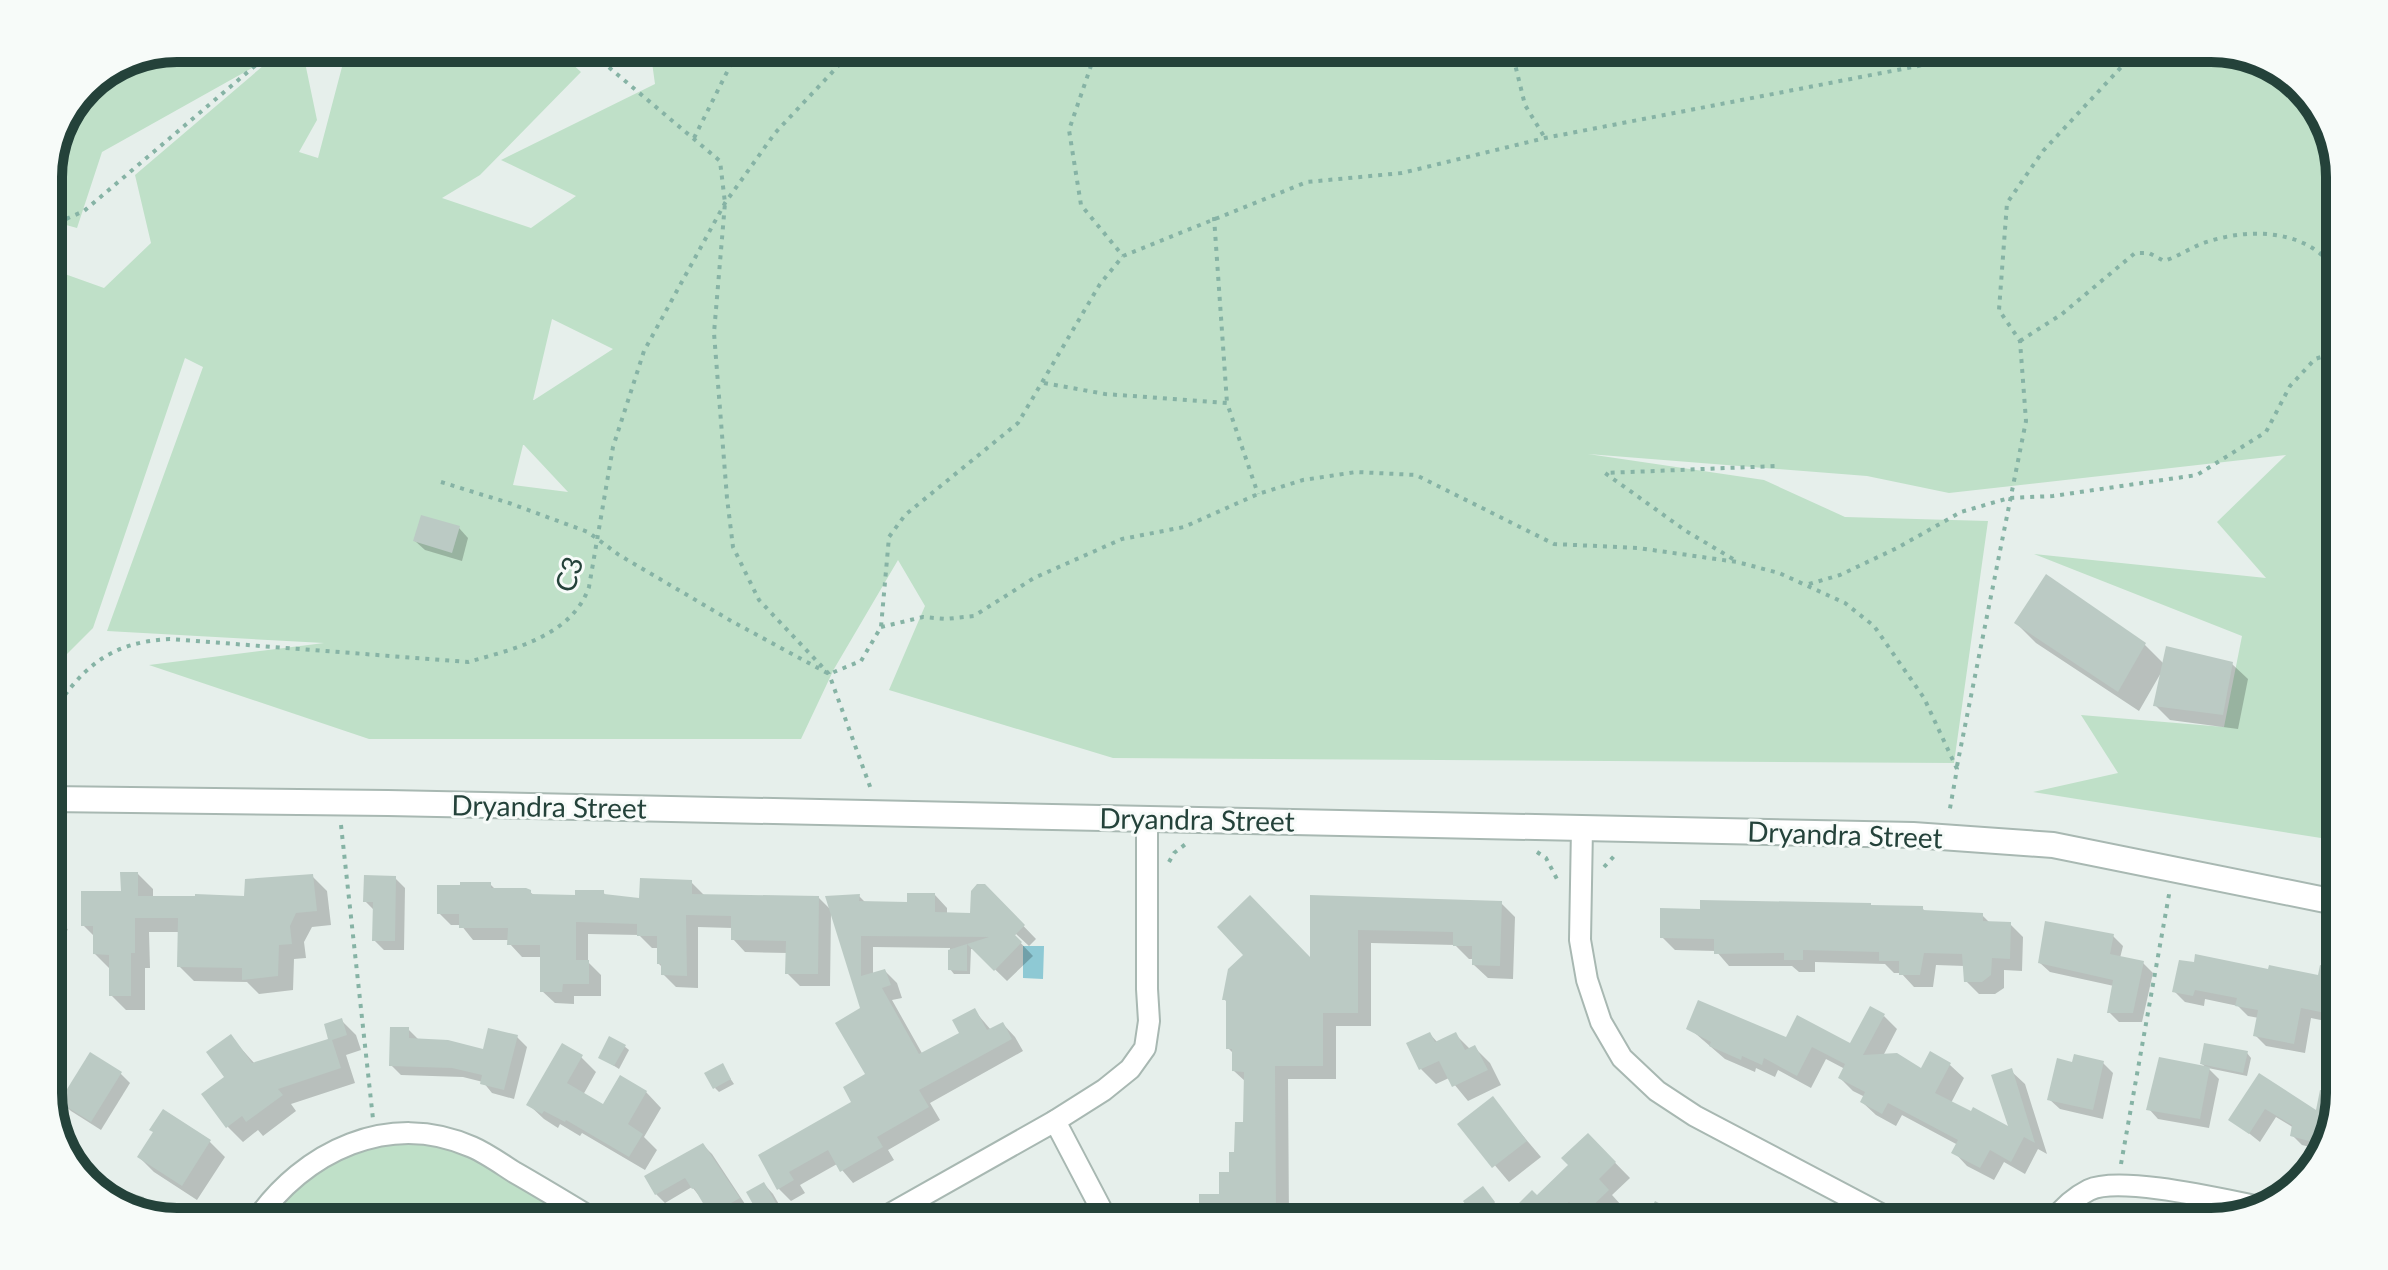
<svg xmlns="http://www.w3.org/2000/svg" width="2388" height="1270" font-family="Lato,sans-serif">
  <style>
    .green { fill: #bfe0c8; fill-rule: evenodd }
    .water { fill: #8ec9d4 }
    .shadow { fill: #0003 }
    .building { fill: #bbcac4 }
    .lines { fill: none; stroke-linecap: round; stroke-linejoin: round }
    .minor-casing { stroke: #a8b8b2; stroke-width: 24 }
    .tertiary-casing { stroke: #a8b8b2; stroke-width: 28 }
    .path { stroke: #86b3a5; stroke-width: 4; stroke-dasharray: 4 6; stroke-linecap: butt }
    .minor { stroke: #fff; stroke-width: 20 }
    .tertiary { stroke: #fff; stroke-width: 24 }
    .labels { text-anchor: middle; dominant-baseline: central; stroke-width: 6; stroke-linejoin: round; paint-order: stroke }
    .street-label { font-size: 28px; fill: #24423a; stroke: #f7fbf9 }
    .rim { fill: none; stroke: #24423a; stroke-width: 10 }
  </style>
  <rect width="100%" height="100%" fill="#e6efeb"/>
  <g class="green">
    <path d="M177 48H302L317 120 299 152 318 158 347 48H555L581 72 480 175 442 198 531 228 576 196 501 160 655 84 650 48H2211L2269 61 2319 106 2340 169V841L2033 792 2118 773 2081 715 2224 727 2242 636 2034 554 2266 578 2217 522 2286 455 1949 493 1867 476 1588 454 1764 480 1845 517 1988 521 1954 763 1113 758 889 690 925 606 898 560 834 669 801 739H369L149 665 324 643 107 631 203 367 185 358 93 628 48 673V268L104 288 151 243 135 175 277 54 102 152 77 228 48 220V169L86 85ZM552 319 613 349 534 400H533ZM523 445H524L568 492 513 485Z"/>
    <polygon points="445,1137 598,1222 255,1222 354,1141"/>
  </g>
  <polygon class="water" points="1023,946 1044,946 1043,979 1023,978"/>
  <g class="shadow">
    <polygon points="459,528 468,538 462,561 425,550 415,541"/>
    <polygon points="2016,623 2145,645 2164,664 2232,664 2248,679 2238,729 2170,720 2155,705 2162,671 2139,711 2036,643"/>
    <polygon points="138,874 153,889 153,898 246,898 312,876 327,891 331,925 312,927 304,942 306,958 294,959 293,990 259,994 247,982 194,981 179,966 180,932 149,932 150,968 145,968 145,1010 126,1010 111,995 111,970 95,954 95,937 83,925 123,893"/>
    <polygon points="395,878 405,888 404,950 384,950 374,940 375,911 365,901"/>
    <polygon points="691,882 705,896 819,898 832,911 859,896 866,903 909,904 935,895 947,908 947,915 972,915 985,886 1036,939 1029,946 1016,934 1014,936 1033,956 1007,981 974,949 971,949 970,974 954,974 950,969 950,948 873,947 873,975 885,971 897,983 902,998 892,1000 923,1055 961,1033 974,1010 991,1030 1003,1024 1015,1037 1023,1051 930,1103 940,1120 888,1150 894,1160 853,1183 837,1164 800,1185 805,1193 791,1201 779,1189 760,1156 854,1103 868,1075 862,1009 831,912 830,986 800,986 787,973 788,953 745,952 733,939 733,928 698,927 698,988 676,987 663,974 663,968 659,964 659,948 652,948 639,935 588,934 588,962 601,975 601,996 574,996 574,1004 555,1003 542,991 542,957 522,957 510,944 510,940 473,940 461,925 451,925 439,913 490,884 496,890 530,892 535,896 577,897 603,892 607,897 641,900"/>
    <polygon points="1312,897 1501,903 1515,917 1513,979 1488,978 1474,965 1474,959 1469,959 1455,945 1371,943 1371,1026 1336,1026 1336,1079 1288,1079 1289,1222 1206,1222 1201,1218 1221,1196 1231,1174 1245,1124 1246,1082 1234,1071 1234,1054 1228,1048 1228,1003 1224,999 1312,961"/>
    <polygon points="48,898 68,930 48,941"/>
    <polygon points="1873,907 1922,908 1926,912 1982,915 1991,924 2010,924 2023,937 2022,971 2004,970 2004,988 1995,994 1979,994 1966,981 1965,966 1936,965 1933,987 1914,987 1901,973 1894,973 1885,964 1815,962 1815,972 1799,972 1792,966 1729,966 1716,951 1675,950 1662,937"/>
    <polygon points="2113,936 2123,946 2120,958 2143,963 2153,973 2142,1022 2119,1022 2109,1012 2114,986 2050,972 2040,963"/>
    <polygon points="2270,971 2320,977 2340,971 2340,1024 2311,1018 2305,1053 2266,1046 2255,1035 2259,1018 2248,1016 2238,1006 2205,999 2204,1006 2185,1002 2174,991"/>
    <polygon points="1884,1016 1897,1029 1883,1056 1922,1071 1931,1054 1950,1065 1964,1078 1951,1103 2011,1130 2011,1071 2025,1084 2047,1154 2038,1149 2025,1174 2004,1162 1994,1180 1967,1166 1954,1152 1958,1145 1902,1115 1896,1126 1876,1115 1862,1102 1865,1097 1853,1091 1840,1078 1845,1069 1826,1059 1811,1088 1778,1070 1775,1077 1756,1068 1755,1072 1725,1059 1689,1028 1851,1045"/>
    <polygon points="341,1020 356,1035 361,1050 346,1055 355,1083 291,1104 296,1111 263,1136 258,1130 243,1142 228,1127 230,1036 255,1064 331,1040"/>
    <polygon points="408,1029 418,1039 485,1051 517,1037 527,1047 514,1099 492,1093 483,1082 463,1077 401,1075 391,1065"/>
    <polygon points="1430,1034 1438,1043 1456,1035 1471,1050 1475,1048 1490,1063 1501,1085 1468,1101 1449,1078 1436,1084 1421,1069 1409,1044"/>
    <polygon points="624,1046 629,1050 619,1069 600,1057"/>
    <polygon points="2247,1053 2251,1058 2247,1076 2208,1068 2219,1079 2209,1128 2158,1119 2149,1109 2207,1068 2202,1064"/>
    <polygon points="581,1057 596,1072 583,1095 604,1107 621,1077 646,1092 661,1108 644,1137 657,1150 645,1170 582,1133 580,1136 560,1124 558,1128 544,1119 528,1104"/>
    <polygon points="2103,1063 2113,1073 2103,1119 2060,1109 2050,1100"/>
    <polygon points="722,1066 734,1084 719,1092 715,1088"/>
    <polygon points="120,1073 130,1083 101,1130 71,1111 61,1102"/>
    <polygon points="2259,1075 2318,1114 2339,1096 2326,1151 2302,1145 2292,1135 2294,1128 2276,1117 2260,1142 2231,1119"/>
    <polygon points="1492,1099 1541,1157 1509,1182 1460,1124"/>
    <polygon points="163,1112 210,1142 225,1157 197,1200 154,1172 139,1157 155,1133"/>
    <polygon points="1588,1135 1630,1178 1612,1195 1622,1206 1606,1222 1591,1222 1585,1216 1578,1222 1523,1222 1537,1197 1571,1165"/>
    <polygon points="703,1145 712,1154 747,1207 721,1222 692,1187 665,1203 656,1194"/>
    <polygon points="764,1184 773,1194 788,1220 767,1222 763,1219"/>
    <polygon points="1487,1193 1498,1207 1480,1220 1476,1216"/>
    <polygon points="143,1199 156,1211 154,1217 119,1209"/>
  </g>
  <g class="building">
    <polygon points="421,515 460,526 452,553 413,541"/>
    <polygon points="2046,574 2146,643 2118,692 2014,623"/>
    <polygon points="2166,646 2233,662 2223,715 2153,706"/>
    <polygon points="120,872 138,872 138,896 195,896 195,894 244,896 245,879 313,874 317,911 296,913 290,926 292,944 279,945 278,976 242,980 242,968 177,967 178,918 135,918 135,953 131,953 131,996 109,996 109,955 93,954 93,926 81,926 81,891 121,891"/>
    <polygon points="364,875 396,876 395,941 372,941 373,902 363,902"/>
    <polygon points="640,878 692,880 692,894 819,896 818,974 785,974 786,941 731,940 731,916 686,915 687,976 661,975 661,964 657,964 657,936 637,936 637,924 576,922 576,960 589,960 589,984 563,984 562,992 540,992 540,945 507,945 508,928 459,928 459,914 437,914 437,885 460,885 460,882 491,882 491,888 526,888 531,890 531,894 575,895 575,890 604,890 604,894 639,898"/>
    <polygon points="977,884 985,884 1025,925 1015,935 1022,942 994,971 967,944 989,937 861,936 861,976 885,969 891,985 882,988 919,1054 959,1033 952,1020 975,1008 987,1030 1003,1022 1012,1039 919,1090 929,1107 877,1137 883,1147 840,1172 828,1150 789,1172 794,1180 777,1190 758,1155 851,1102 843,1087 865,1074 835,1023 860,1008 825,896 860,894 859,901 907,902 907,893 935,893 935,912 970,913 971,891"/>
    <polygon points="1250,895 1310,957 1310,895 1502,901 1500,966 1472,965 1472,946 1453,946 1453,932 1358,930 1358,1013 1323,1013 1323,1066 1275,1066 1276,1211 1225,1211 1225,1222 1205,1222 1205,1218 1199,1218 1199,1194 1219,1194 1219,1172 1229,1172 1229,1152 1234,1152 1235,1122 1243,1122 1244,1072 1232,1071 1232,1049 1226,1049 1226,1000 1222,1000 1228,969 1243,955 1217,927"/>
    <polygon points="1700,900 1871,903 1871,905 1923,906 1923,910 1983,913 1983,921 2011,922 2010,959 1992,958 1991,975 1982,982 1964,982 1962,954 1924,953 1920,975 1899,975 1899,961 1879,961 1879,952 1803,950 1803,960 1784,960 1784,953 1714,954 1714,939 1660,938 1660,908 1700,909"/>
    <polygon points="2045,921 2114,934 2110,954 2144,961 2133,1013 2107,1013 2113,980 2038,963"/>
    <polygon points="967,944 967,971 948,970 948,950"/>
    <polygon points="2195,954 2268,969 2269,965 2318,975 2320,965 2340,969 2340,1016 2301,1008 2294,1044 2253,1036 2258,1010 2235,1006 2237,998 2195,990 2193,996 2172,992 2179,960 2194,962"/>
    <polygon points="1698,1000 1786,1037 1797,1015 1850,1043 1870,1006 1885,1014 1863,1055 1897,1053 1921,1068 1930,1051 1951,1063 1935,1093 1971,1111 1973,1107 2008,1126 1991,1075 2012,1068 2035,1143 2024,1137 2011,1162 1990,1150 1980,1168 1951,1153 1958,1140 1888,1103 1882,1114 1860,1102 1865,1092 1838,1078 1845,1064 1812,1047 1797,1076 1764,1058 1762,1065 1742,1056 1741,1060 1709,1046 1711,1042 1686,1029"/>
    <polygon points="342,1018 347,1035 332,1040 341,1068 278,1089 283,1095 246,1122 242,1116 226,1128 201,1094 224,1077 206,1052 231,1034 252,1063 328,1039 324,1024"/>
    <polygon points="390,1027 409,1027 409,1038 448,1040 483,1049 488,1028 518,1035 504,1090 480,1084 482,1075 452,1068 389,1066"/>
    <polygon points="1430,1032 1435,1042 1456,1032 1465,1050 1475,1045 1488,1070 1452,1087 1439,1061 1419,1070 1406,1043"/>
    <polygon points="609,1036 626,1045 614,1066 598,1058"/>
    <polygon points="562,1043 583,1055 567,1083 603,1104 620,1075 647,1091 628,1124 643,1134 629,1157 566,1120 565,1122 544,1111 542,1114 526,1105"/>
    <polygon points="2204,1043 2248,1051 2243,1073 2200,1064"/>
    <polygon points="90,1052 122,1072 91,1122 59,1102"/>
    <polygon points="2074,1054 2104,1061 2093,1110 2047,1100 2057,1058 2072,1062"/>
    <polygon points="2159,1057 2210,1067 2200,1119 2146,1110"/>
    <polygon points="723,1063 731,1079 713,1089 704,1073"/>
    <polygon points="2259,1073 2316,1110 2320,1090 2339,1093 2328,1146 2290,1136 2292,1125 2265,1109 2249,1134 2228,1120"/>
    <polygon points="1493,1096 1527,1141 1492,1168 1457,1124"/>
    <polygon points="163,1109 211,1140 182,1186 137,1157 153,1132 149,1130"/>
    <polygon points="1588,1133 1616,1162 1599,1179 1609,1190 1582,1216 1569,1202 1548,1222 1520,1222 1510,1212 1532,1190 1537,1195 1568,1165 1561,1158"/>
    <polygon points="703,1143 740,1198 710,1215 694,1188 692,1189 685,1178 655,1195 644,1176"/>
    <polygon points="87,1180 144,1197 139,1213 119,1209"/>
    <polygon points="764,1182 780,1210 762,1220 746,1192"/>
    <polygon points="1483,1186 1495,1202 1474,1217 1463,1201"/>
    <polygon points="1655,1201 1695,1222 1644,1222"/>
  </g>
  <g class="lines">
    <defs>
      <g id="minor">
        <polyline points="1582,828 1580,940 1587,980 1601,1022 1622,1058 1657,1091 1695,1116 1896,1222"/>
        <polyline points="1055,1121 1108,1222"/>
        <path d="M255 1222C303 1151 390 1110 472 1147 486 1153 500 1163 514 1172 542 1188 570 1205 598 1222"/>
        <polyline points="876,1222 1055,1121 1104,1090 1130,1069 1145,1048 1149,1021 1147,989 1147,817"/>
        <path d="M2052 1222C2061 1210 2075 1197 2089 1190 2120 1175 2228 1201 2265 1208"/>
      </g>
      <polyline id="tertiary" points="48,799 388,803 1913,835 2053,845 2340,903"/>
    </defs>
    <use href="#minor" class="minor-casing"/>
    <use href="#tertiary" class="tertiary-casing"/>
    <g class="path">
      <polyline points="176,48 193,65 246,64 268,48"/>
      <polyline points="586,48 720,161 725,203 714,333 727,498 733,547 759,600 829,674 872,792"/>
      <polyline points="1101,48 1094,57 1069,130 1081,205 1123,256"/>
      <polyline points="1511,48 1525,105 1545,138"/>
      <polyline points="694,138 739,48"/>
      <polyline points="1214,217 1227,403"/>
      <polyline points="48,227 84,211 276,48"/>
      <path d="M2020 341 2062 314 2135 253H2149L2164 261C2180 256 2194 245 2210 241 2242 231 2280 230 2309 246 2320 252 2329 262 2340 268"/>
      <polyline points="1044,383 1105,394 1227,403 1258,494"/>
      <polyline points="441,482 509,503 588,532 619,555 733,622 829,674 861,661 881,627 889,537 905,515 1018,423 1100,284 1123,256 1307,182 1402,173 1545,138 2011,48"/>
      <polyline points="1733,559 1686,531 1605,473 1776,466"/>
      <polyline points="1809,584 1840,575 1897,548 1961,512 2009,498 2053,496 2197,475 2266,432 2290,386 2315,359 2340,351"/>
      <polyline points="881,627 923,617 946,619 974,616 1034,578 1122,539 1184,527 1258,494 1303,480 1356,472 1416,475 1554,544 1638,548 1737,562 1779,573 1845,603 1874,626 1924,698 1957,769 1949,814"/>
      <path d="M48 720C80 669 108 642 170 639L468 662C514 649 572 636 589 587L613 447 644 351 725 203 775 133 855 48"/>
      <polyline points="1957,766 2026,421 2020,341 1999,310 2007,203 2043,151 2139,48"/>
      <polyline points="341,825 373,1119"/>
      <polyline points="1537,852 1546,858 1558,881 1560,881"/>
      <polyline points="1169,862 1174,853 1187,843"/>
      <polyline points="1604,867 1617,853"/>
      <polyline points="2121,1164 2170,889"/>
    </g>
    <use href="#minor" class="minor"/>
    <use href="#tertiary" class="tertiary"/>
  </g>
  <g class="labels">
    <g class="street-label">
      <text transform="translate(568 574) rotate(-73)">C3</text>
      <text transform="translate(549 806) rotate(1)">Dryandra Street</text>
      <text transform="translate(1197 819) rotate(1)">Dryandra Street</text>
      <text transform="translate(1845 834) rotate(2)">Dryandra Street</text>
    </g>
  </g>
  <path d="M0 0H2388V1270H0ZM177 62H2211A115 115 0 0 1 2326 177V1093A115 115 0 0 1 2211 1208H177A115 115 0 0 1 62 1093V177A115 115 0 0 1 177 62Z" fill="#f7fbf9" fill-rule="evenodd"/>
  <path class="rim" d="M177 62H2211A115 115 0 0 1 2326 177V1093A115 115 0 0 1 2211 1208H177A115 115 0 0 1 62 1093V177A115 115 0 0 1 177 62Z"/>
</svg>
